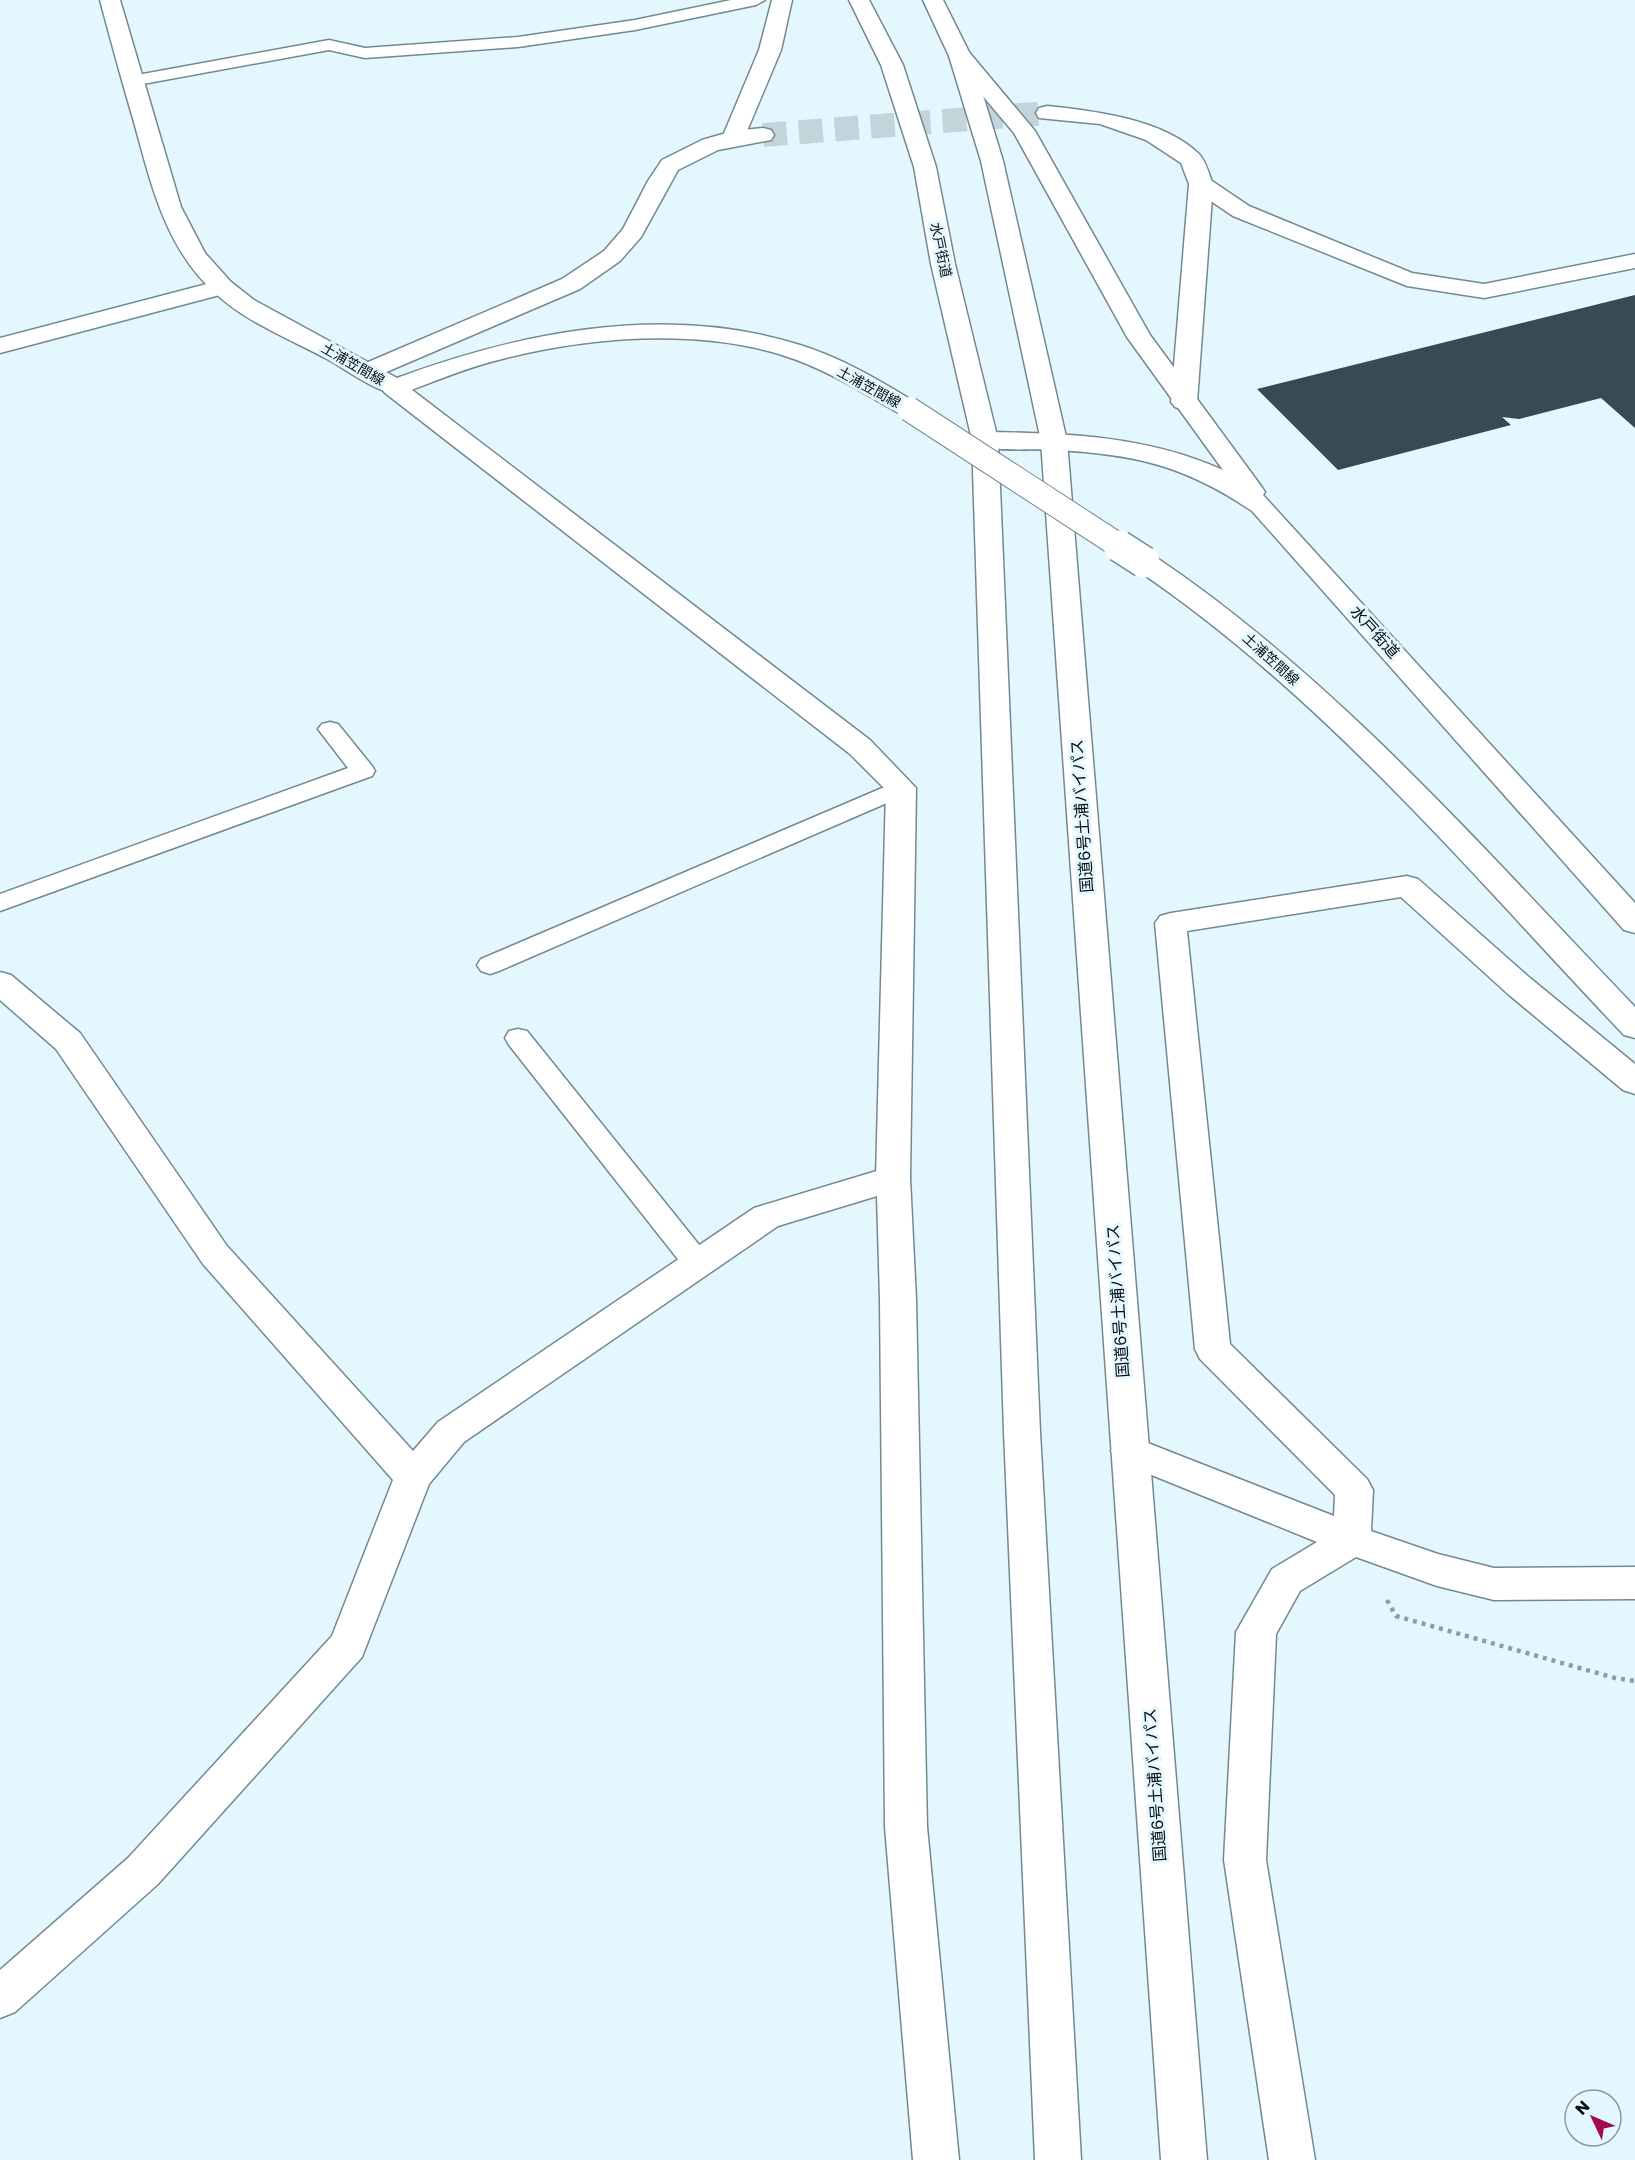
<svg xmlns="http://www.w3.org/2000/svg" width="1635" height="2160" font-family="Poppins,'Noto Sans JP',sans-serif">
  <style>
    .building { fill: #374b53 }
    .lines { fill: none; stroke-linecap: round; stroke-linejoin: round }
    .tertiary-tunnel { stroke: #c3d4db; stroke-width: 24; stroke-dasharray: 24 12; stroke-linecap: butt }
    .service-casing { stroke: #738991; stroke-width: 3 }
    .minor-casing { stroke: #738991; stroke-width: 3 }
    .tertiary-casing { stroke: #738991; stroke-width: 3 }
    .primary-casing { stroke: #738991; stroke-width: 3 }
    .trunk-casing { stroke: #738991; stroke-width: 3 }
    .path { stroke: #8e9da3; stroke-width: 4.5; stroke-dasharray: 4 5; stroke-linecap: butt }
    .service { fill: #fff; fill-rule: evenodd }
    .minor { fill: #fff; fill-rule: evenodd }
    .tertiary { fill: #fff; fill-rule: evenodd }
    .primary { fill: #fff; fill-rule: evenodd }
    .trunk { fill: #fff; fill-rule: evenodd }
    .primary-bridge-far1-casing { stroke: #738991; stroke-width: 26; stroke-linecap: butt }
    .primary-bridge-casing { stroke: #738991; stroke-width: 34; stroke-linecap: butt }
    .primary-bridge-far1 { stroke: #fff; stroke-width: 24 }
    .primary-bridge { stroke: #fff; stroke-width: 31 }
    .labels { text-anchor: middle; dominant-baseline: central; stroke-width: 6; stroke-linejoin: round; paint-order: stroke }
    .far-street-label { font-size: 14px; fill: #060d10; stroke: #e4f7ff }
    .street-label { font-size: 16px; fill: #060d10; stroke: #e4f7ff }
  </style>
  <rect width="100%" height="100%" fill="#e4f7ff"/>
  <polygon class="building" points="1635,295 1635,428 1601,398 1519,419 1502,417 1511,425 1338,470 1257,389"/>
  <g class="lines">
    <polyline class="tertiary-tunnel" points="763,135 1047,113"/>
    <defs>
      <g id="service">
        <polygon points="731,0 765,0 756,5 635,30 518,47 365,58 329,50 132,86 123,81 132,76 329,40 365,48 518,37 635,20"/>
        <polygon points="330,722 338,724 372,766 375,771 372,776 0,911 0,894 348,768 318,729 322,724"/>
        <polygon points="901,780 910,783 913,788 910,793 499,971 490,974 481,971 477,965 481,959"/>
        <polygon points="518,1029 527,1031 708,1256 712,1264 708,1272 698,1275 688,1272 509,1045 505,1038 509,1031"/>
      </g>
      <g id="minor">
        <polygon points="772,0 792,0 781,50 744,138 741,143 725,143 722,138 759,50"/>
        <polygon points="1201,177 1209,179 1249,206 1412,273 1484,284 1635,254 1635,268 1484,298 1407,286 1233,216 1193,189 1189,184 1193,179"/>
        <polygon points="222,280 231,282 234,287 231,292 0,353 0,338"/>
        <polygon points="1407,876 1418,879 1530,978 1635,1064 1635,1094 1623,1090 1508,994 1401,897 1187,931 1230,1344 1367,1479 1373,1490 1371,1531 1438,1554 1494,1568 1635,1567 1635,1599 1494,1600 1437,1586 1356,1557 1300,1591 1276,1634 1266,1860 1315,2160 1269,2160 1224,1860 1236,1632 1272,1569 1317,1542 1117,1461 1111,1451 1117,1441 1130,1436 1334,1516 1335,1495 1200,1359 1195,1349 1155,923 1160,916 1171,913"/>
        <polygon points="0,972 11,975 80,1033 227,1246 413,1451 438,1422 754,1208 893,1166 905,1169 910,1178 916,1299 927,1827 959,2160 913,2160 885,1827 880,1299 877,1196 778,1226 464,1442 429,1484 362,1657 158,1884 15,2012 0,2018 0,1970 128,1858 332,1636 393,1480 203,1264 56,1049 0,1000"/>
      </g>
      <g id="tertiary">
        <path d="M1047 106C1095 111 1163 119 1199 154 1206 161 1209 175 1213 184L1197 402 1193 407 1184 410 1175 407 1171 402 1189 184 1181 163 1146 140 1100 124 1039 118 1036 113 1039 108Z"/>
        <polygon points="763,128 771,130 774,135 771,140 718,150 678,170 641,237 620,261 580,289 377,376 368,379 359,376 355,371 359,366 562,279 604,251 623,229 648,181 662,160 702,140 733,131"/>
        <polygon points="394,380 403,383 870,740 916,788 910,1178 905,1187 893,1190 881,1187 876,1178 886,790 850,754 385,393 381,388 385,383"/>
      </g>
      <g id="primary">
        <path d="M100 0H120L181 207 205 253 231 282 254 300 397 378C524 331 667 303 800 345 842 358 881 381 918 404L922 409 918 414 909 417 900 414C862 392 824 368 782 355 695 328 589 337 502 359 468 367 436 381 403 393 383 398 346 369 327 359 290 339 245 322 214 292 165 247 151 184 134 122 122 82 111 41 100 0Z"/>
        <path d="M960 50 968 51 1035 131 1150 335 1261 486 1265 492 1263 495 1635 903V933L1624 930 1252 511C1184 465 1134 454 1054 450 1028 448 1000 452 976 445L972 440 976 435 985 432C1066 433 1148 436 1223 470L1127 337 1014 133 949 56 952 51Z"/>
        <path d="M1144 554 1154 556C1337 679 1483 849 1635 1007V1038L1624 1035C1469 872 1322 694 1134 568L1130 562 1134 556Z"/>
      </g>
      <g id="trunk">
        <polygon points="849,0 869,0 903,65 936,167 955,264 998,440 1040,1432 1081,2160 1035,2160 1004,1432 972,440 931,264 914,167 881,65"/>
        <polygon points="923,0 943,0 971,56 1003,161 1067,441 1207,2160 1161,2160 1041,441 981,161 949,56"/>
      </g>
    </defs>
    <use href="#service" class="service-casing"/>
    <use href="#minor" class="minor-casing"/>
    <use href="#tertiary" class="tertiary-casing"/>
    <use href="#primary" class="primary-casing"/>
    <use href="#trunk" class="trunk-casing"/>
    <polyline class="path" points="1387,1600 1396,1616 1615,1678 1635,1681"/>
    <use href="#service" class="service"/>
    <use href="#minor" class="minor"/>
    <use href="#tertiary" class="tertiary"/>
    <use href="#primary" class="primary"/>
    <use href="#trunk" class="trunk"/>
    <defs>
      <polyline id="primary-bridge-far1" points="909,409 1121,547"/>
      <polyline id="primary-bridge" points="1119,546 1144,562"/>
    </defs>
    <use href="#primary-bridge-far1" class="primary-bridge-far1-casing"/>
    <use href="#primary-bridge" class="primary-bridge-casing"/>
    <use href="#primary-bridge-far1" class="primary-bridge-far1"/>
    <use href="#primary-bridge" class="primary-bridge"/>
  </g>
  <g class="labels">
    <g class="far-street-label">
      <text transform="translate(941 250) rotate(78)">水戸街道</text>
      <text transform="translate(353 364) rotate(30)">土浦笠間線</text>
      <text transform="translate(869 387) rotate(29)">土浦笠間線</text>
      <text transform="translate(1271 659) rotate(42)">土浦笠間線</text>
    </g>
    <g class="street-label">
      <text transform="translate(1375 632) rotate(48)">水戸街道</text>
      <text transform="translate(1082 816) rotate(-94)">国道6号土浦バイパス</text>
      <text transform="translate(1118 1301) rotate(-94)">国道6号土浦バイパス</text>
      <text transform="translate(1155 1785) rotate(-94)">国道6号土浦バイパス</text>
    </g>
  </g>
  <g transform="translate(1593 2118) rotate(314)"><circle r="28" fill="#e4f7ff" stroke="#8b999f" stroke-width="1.5"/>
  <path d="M0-4.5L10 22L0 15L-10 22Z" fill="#a10b4f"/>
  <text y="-9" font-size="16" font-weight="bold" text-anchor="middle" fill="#060d10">N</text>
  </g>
</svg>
